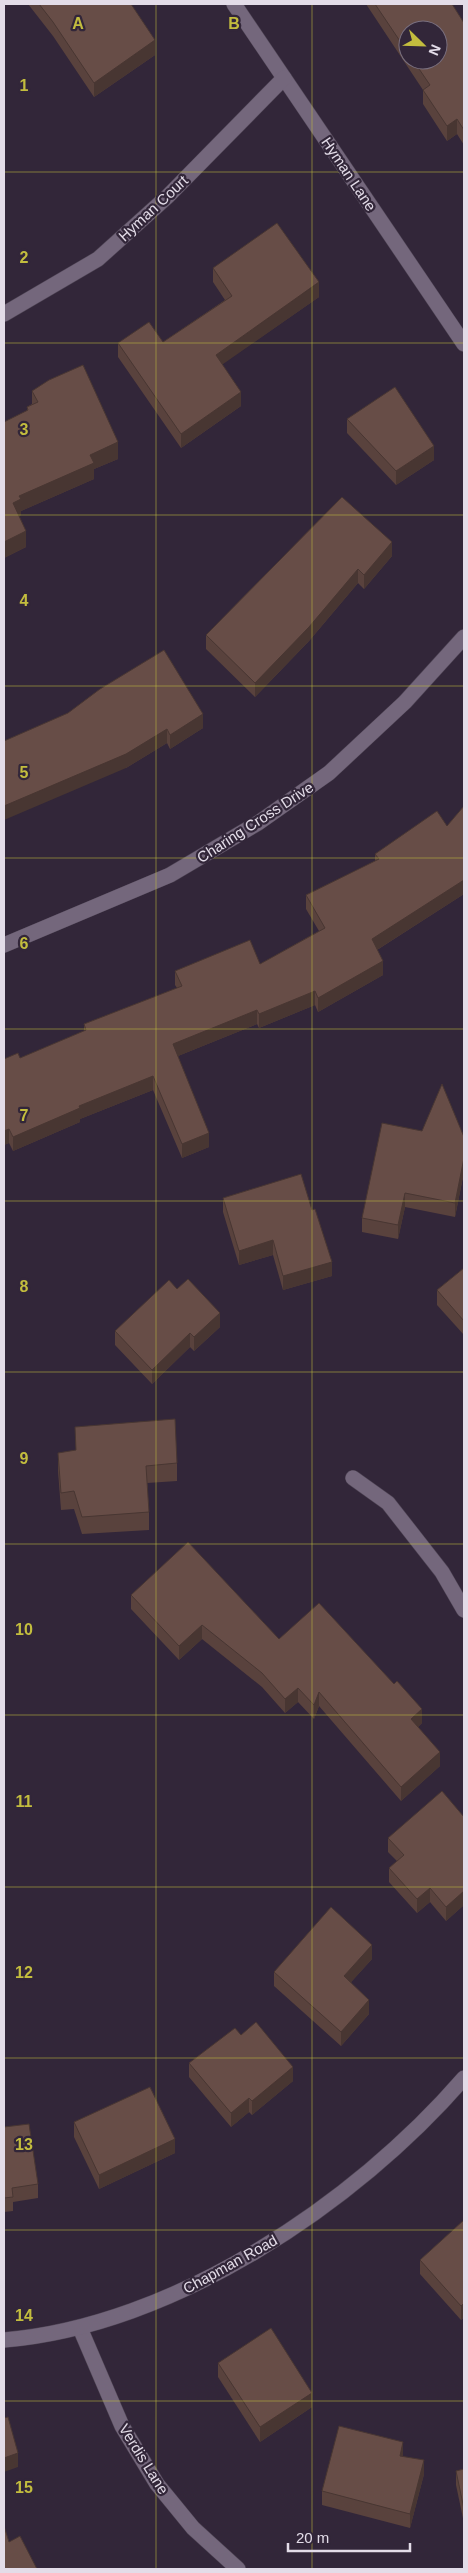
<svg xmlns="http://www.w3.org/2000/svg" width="468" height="2573" font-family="Arial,sans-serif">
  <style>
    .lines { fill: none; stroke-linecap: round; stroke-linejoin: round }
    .minor-casing { stroke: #4e4454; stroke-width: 16 }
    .minor { stroke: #74677c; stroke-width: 15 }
    .wall { fill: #59423d; fill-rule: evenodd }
    .shaded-wall { fill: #483632 }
    .building { fill: #674d47; stroke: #483632 }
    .grid { fill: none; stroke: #c3bd3e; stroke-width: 1; stroke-opacity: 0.55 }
    .labels { text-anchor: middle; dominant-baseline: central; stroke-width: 4.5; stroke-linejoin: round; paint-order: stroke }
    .street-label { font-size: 15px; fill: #e3dce8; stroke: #322639 }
    .grid-label { font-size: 16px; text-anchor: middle; font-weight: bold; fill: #c3bd3e; stroke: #322639; stroke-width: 4.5; stroke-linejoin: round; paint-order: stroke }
  </style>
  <rect width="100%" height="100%" fill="#322639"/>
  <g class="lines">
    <defs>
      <g id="minor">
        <polyline points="234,4 464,344"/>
        <polyline points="4,314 98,259 168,196 284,78"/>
        <polyline points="4,945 170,875 258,823 329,773 405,702 464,637"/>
        <polyline points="353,1478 388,1503 442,1572 464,1610"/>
        <polyline points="80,2328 122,2426 157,2484 193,2528 238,2569"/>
        <path d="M4 2340C173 2326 355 2204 464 2078"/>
      </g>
    </defs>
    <use href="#minor" class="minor-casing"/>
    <use href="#minor" class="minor"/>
  </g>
  <g class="wall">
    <polygon points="28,4 131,4 155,55 94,97 53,36"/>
    <path d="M366 4H452L464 23V145L457 134 447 141 423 104V90ZM408 30 438 60H408Z"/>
    <polygon points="213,268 319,297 222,364 241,406 181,448 118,357 118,343 163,342 225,300 213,282"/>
    <polygon points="32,391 118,459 94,469 94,479 21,511 21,515 19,516 26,547 4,558 27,411 27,407 32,404"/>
    <polygon points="347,419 434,460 396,485 347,433"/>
    <polygon points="342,497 392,556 364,589 358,583 309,641 255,697 206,649 206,635"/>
    <polygon points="68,713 203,728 170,749 167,743 126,768"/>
    <polygon points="464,806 464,894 377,950 383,975 318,1012 315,1005 259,1028 257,1024 178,1056 209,1147 182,1158 153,1090 80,1119 80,1122 13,1151 9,1143 4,1145 4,1059 20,1058 84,1031 84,1024 177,988 175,985 175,971 260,964 319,931 306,909 306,895 375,861 375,854 447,826"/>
    <polygon points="422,1131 464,1137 464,1172 455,1217 405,1207 398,1239 362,1232 362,1218"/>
    <polygon points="223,1198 332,1276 283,1290 273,1255 239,1265 223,1212"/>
    <polygon points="464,1268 464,1335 437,1305 437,1290"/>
    <polygon points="220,1327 194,1351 190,1347 152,1384 115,1345 115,1331"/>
    <polygon points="58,1453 177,1463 177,1481 147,1483 149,1512 149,1530 82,1534 74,1509 61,1510 58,1471"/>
    <polygon points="131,1595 279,1639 422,1723 418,1727 440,1766 401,1801 319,1706 314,1719 298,1702 285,1713 262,1687 202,1639 179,1660 131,1609"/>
    <polygon points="464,1817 464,1905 446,1921 430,1902 417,1913 389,1882 389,1868 397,1861 388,1852 388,1838"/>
    <polygon points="372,1959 351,1982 369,2014 341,2046 274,1986 274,1972"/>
    <polygon points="241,2035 293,2081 252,2115 249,2112 231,2127 189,2077 189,2063"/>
    <polygon points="74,2122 175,2153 99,2189 74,2137"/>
    <polygon points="4,2127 38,2184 38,2198 13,2202 13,2211 4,2212"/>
    <polygon points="464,2220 464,2317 461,2320 420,2274 420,2260"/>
    <polygon points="218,2363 312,2407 260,2442 218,2377"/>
    <polygon points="403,2457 424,2474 410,2528 322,2505 322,2491"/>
    <polygon points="464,2469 464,2523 456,2485 456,2471"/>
  </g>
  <g class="shaded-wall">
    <polygon points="155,40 155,55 94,97 94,83"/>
    <polygon points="457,119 457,134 447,141 447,126"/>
    <polygon points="319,282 319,297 216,369 216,355"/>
    <polygon points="241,392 241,406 181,448 181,434"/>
    <polygon points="118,442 118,459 94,469 94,479 21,511 21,515 13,519 13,503 19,496 90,455"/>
    <polygon points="434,446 434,460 396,485 396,471"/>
    <polygon points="26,531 26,547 4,558 4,542"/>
    <polygon points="392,542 392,556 364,589 364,575"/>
    <polygon points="358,569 358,583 309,641 255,697 255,683"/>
    <polygon points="203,714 203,728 170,749 170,735"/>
    <polygon points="167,729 167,743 126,768 4,820 4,806"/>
    <polygon points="464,880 464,894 372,953 372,939"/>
    <polygon points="383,961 383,975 318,1012 318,998"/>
    <polygon points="315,991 315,1005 259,1028 259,1014"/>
    <polygon points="257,1010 257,1024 173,1058 173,1044"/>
    <polygon points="153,1076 153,1090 80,1119 80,1122 13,1151 13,1137 79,1106"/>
    <polygon points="9,1129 9,1143 4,1145 4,1131"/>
    <polygon points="209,1133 209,1147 182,1158 182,1144"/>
    <polygon points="464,1158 464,1172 455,1217 455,1203"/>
    <polygon points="405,1193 405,1207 398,1239 398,1225"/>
    <polygon points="273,1240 273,1255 239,1265 239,1251"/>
    <polygon points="332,1262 332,1276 283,1290 283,1276"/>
    <polygon points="220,1313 220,1327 194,1351 194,1337"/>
    <polygon points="190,1333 190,1347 152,1384 152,1370"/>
    <polygon points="202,1625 202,1639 179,1660 179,1646"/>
    <polygon points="298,1688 298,1702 285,1713 285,1699"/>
    <polygon points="319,1692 319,1706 314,1719 314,1705"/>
    <polygon points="422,1709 422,1723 411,1733 411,1719"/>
    <polygon points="440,1752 440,1766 401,1801 401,1787"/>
    <polygon points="430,1888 430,1902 417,1913 417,1899"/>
    <polygon points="464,1891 464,1905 446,1921 446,1907"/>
    <polygon points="372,1945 372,1959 344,1990 344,1976"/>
    <polygon points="369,2000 369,2014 341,2046 341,2032"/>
    <polygon points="293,2067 293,2081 252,2115 252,2101"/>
    <polygon points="249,2098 249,2112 231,2127 231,2113"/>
    <polygon points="175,2139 175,2153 99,2189 99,2175"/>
    <polygon points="464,2303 464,2317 461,2320 461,2306"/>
    <polygon points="312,2393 312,2407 260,2442 260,2427"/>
    <polygon points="403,2442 403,2456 400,2470 400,2456"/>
    <polygon points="18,2453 18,2467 4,2472 4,2458"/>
    <polygon points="424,2460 424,2474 410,2528 410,2514"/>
  </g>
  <g class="building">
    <polygon points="39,4 131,4 155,40 94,83 53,22"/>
    <polygon points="375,4 452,4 464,23 464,130 457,119 447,126 423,90 430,85 413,60 438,60 438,30 408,30 408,53"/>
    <polygon points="277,223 319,282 216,355 241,392 181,434 118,343 149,322 163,342 232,296 213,268"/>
    <polygon points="83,365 118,442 90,455 94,463 19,496 21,499 13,503 26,531 4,542 4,422 28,410 27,407 38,402 32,391 49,380"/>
    <polygon points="395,387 434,446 396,471 347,419"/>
    <polygon points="342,497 392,542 364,575 358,569 309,627 255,683 206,635"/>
    <polygon points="164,650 203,714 170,735 167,729 126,754 4,806 4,741 68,713 100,689"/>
    <polygon points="464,806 464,880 372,939 383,961 318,998 315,991 259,1014 257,1010 173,1044 209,1133 182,1144 153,1076 79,1106 80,1108 13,1137 9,1129 4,1131 4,1059 18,1053 20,1058 86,1030 84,1024 182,986 175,971 250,940 260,964 325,928 306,895 379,859 375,854 437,811 447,826"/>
    <polygon points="442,1084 464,1137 464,1158 455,1203 405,1193 398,1225 362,1218 382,1123 422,1131"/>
    <polygon points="301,1174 312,1210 315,1209 332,1262 283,1276 273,1240 239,1251 223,1198"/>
    <polygon points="464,1268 464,1321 437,1290"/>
    <polygon points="188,1279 220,1313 194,1337 190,1333 152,1370 115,1331 169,1280 177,1289"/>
    <polygon points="175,1419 177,1463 146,1466 149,1512 82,1517 74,1491 61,1493 58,1453 76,1450 75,1427"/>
    <polygon points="188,1542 279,1639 319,1603 394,1684 397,1681 422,1709 411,1719 440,1752 401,1787 319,1692 314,1705 298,1688 285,1699 262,1673 202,1625 179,1646 131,1595"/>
    <polygon points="442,1791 464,1817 464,1891 446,1907 430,1888 417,1899 389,1868 404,1855 388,1838"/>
    <polygon points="331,1907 372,1945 344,1976 369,2000 341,2032 274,1972"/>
    <polygon points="256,2022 293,2067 252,2101 249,2098 231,2113 189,2063 235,2028 241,2035"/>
    <polygon points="150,2087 175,2139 99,2175 74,2122"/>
    <polygon points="29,2124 38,2184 12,2188 13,2197 4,2198 4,2127"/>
    <polygon points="464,2220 464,2303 461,2306 420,2260"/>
    <polygon points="271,2328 312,2393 260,2427 218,2363"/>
    <polygon points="8,2417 18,2453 4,2458 4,2418"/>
    <polygon points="339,2426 403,2442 400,2456 424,2460 410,2514 322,2491"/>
    <polygon points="464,2469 464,2509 456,2471"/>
    <polygon points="4,2526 9,2542 20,2536 37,2569 4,2569"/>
  </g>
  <path class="grid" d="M156 4V2569M312 4V2569M4 172H464M4 343H464M4 515H464M4 686H464M4 858H464M4 1029H464M4 1201H464M4 1372H464M4 1544H464M4 1715H464M4 1887H464M4 2058H464M4 2230H464M4 2401H464"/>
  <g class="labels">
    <g class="street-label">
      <text transform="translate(349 174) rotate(56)">Hyman Lane</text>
      <text transform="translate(153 208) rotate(-43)">Hyman Court</text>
      <text transform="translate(255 822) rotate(-33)">Charing Cross Drive</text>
      <text transform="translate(230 2264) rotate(-29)">Chapman Road</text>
      <text transform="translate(144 2459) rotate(58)">Verdis Lane</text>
    </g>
  </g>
  <g class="grid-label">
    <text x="78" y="29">A</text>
    <text x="234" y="29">B</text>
    <text x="24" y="91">1</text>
    <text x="24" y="263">2</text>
    <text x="24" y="435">3</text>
    <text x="24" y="606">4</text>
    <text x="24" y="778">5</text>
    <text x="24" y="949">6</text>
    <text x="24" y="1121">7</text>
    <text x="24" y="1292">8</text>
    <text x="24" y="1464">9</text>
    <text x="24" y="1635">10</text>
    <text x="24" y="1807">11</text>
    <text x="24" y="1978">12</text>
    <text x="24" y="2150">13</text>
    <text x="24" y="2321">14</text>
    <text x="24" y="2493">15</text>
  </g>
  <rect width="468" height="2573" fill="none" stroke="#e3dce8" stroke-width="10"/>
  <g transform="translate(423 45) rotate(113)"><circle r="24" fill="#322639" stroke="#796f7f"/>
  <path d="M0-4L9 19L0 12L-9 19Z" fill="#c3bd3e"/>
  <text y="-8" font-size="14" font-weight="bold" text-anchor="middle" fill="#e3dce8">N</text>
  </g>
  <path d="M288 2543v8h122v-8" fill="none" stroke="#e3dce8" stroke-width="2.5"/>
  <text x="296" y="2543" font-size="15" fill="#e3dce8" stroke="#322639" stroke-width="4" paint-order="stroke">20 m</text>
</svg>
